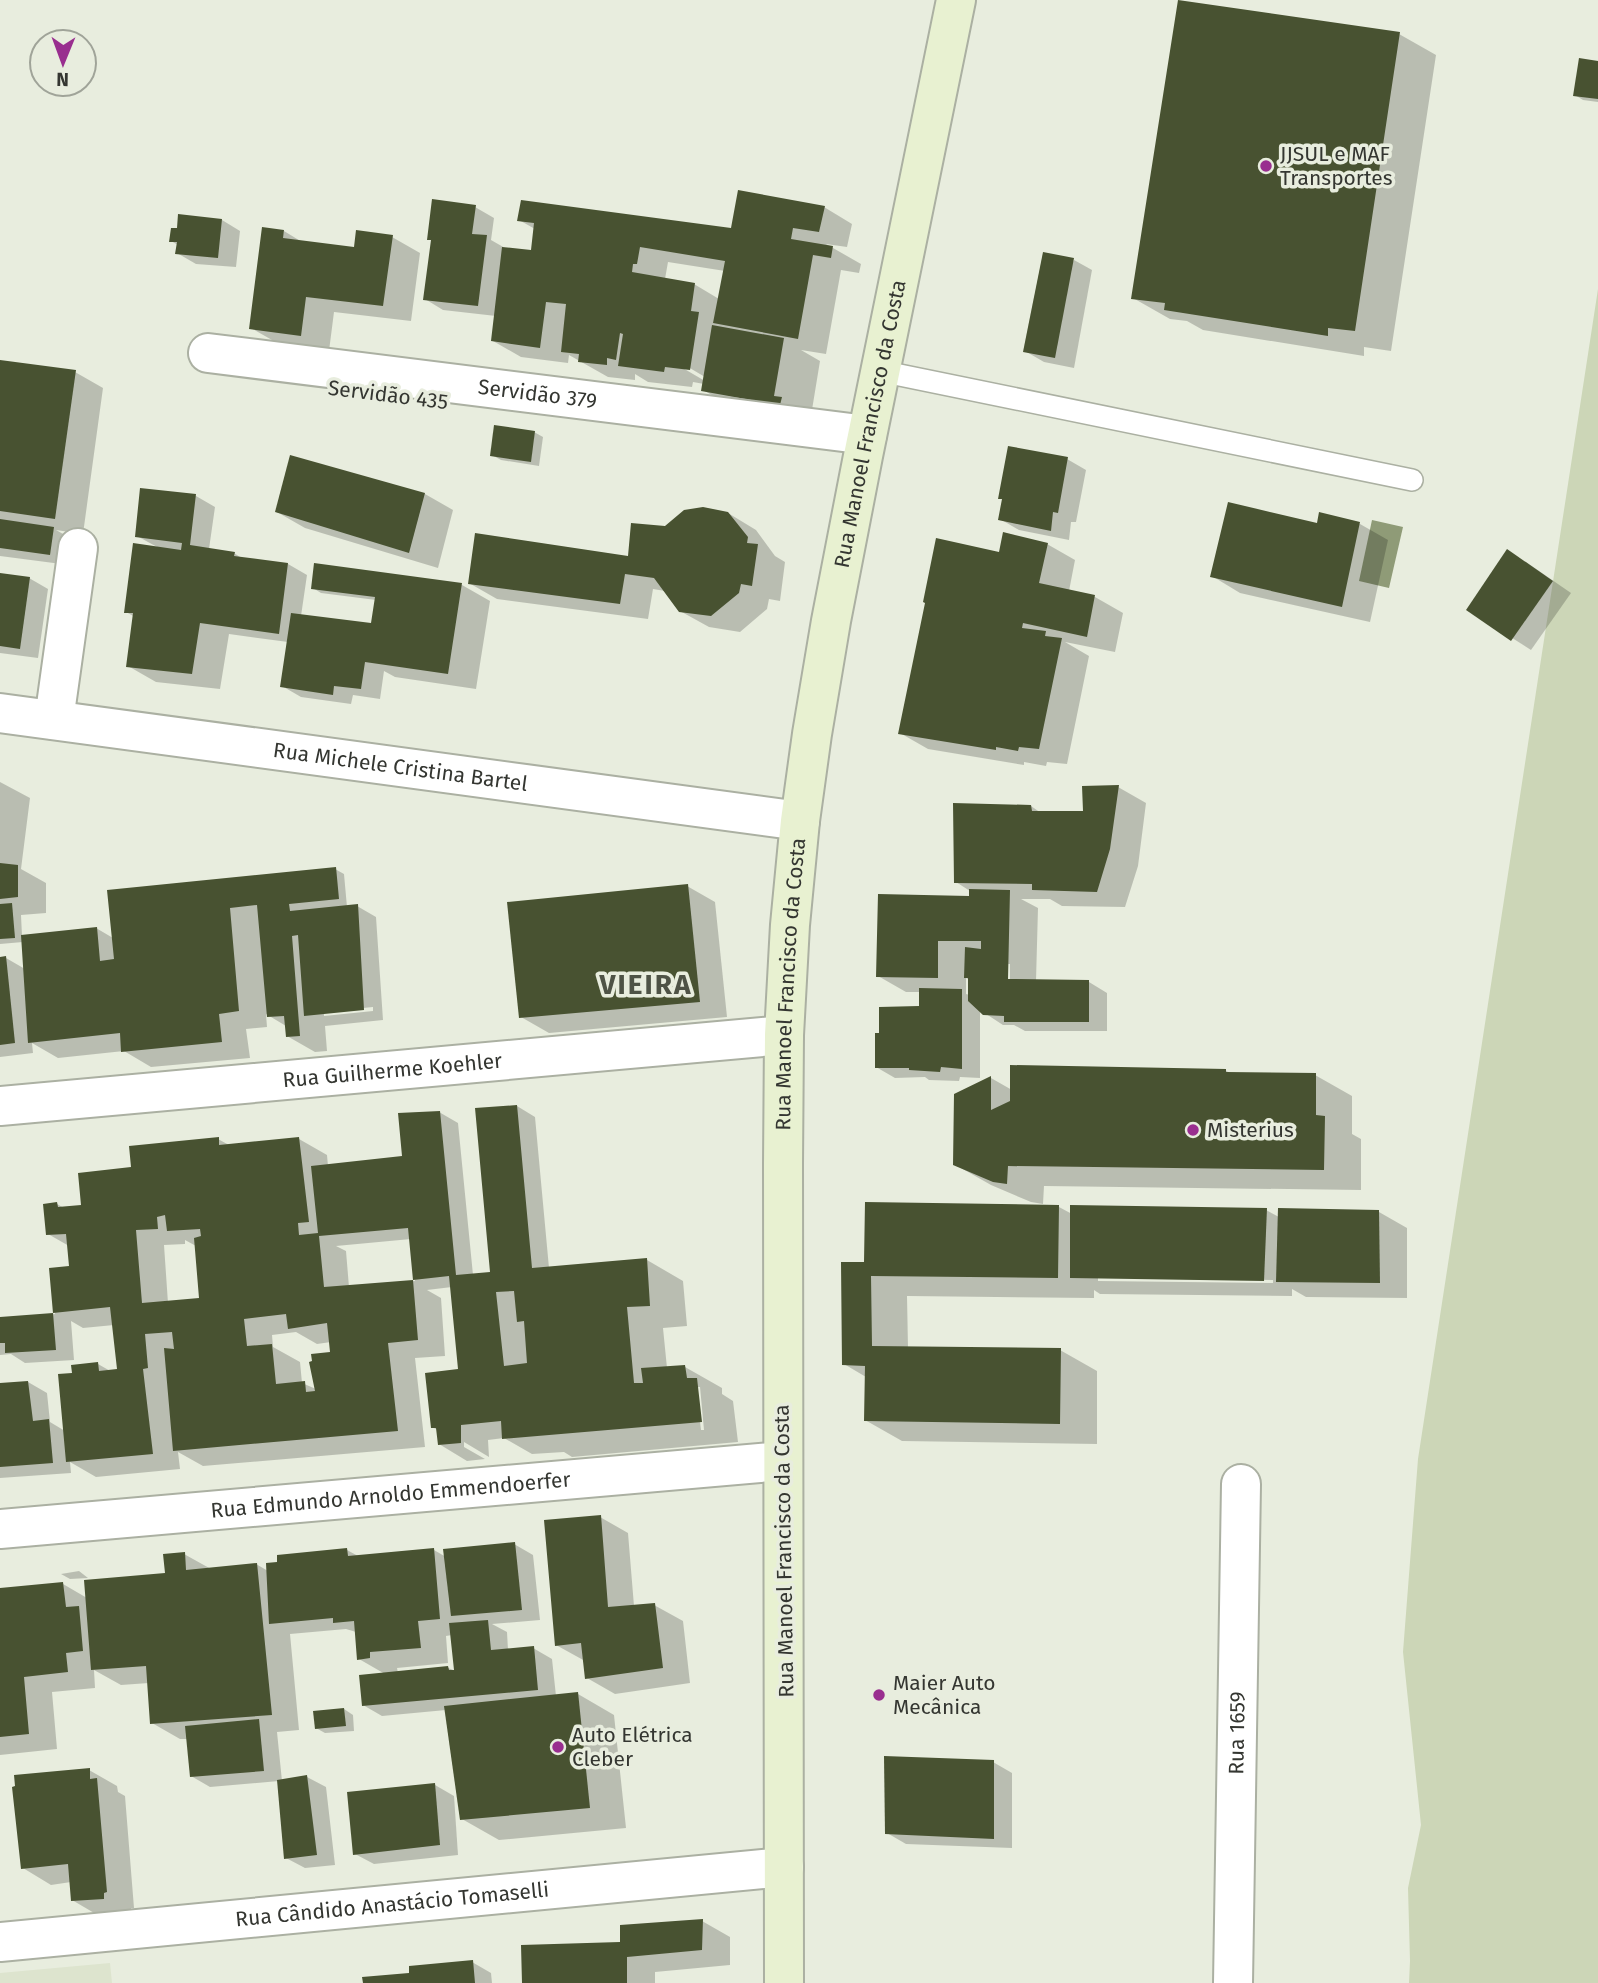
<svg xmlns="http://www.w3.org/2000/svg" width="1598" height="1983" font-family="'Fira Sans',sans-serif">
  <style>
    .built { fill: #dde4ce }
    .green { fill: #ccd6b7 }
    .water { fill: #8f9b77 }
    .shadow { fill: #0003; fill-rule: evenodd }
    .building { fill: #485231; fill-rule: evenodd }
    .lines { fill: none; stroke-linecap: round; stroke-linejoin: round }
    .lane-casing { stroke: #abb0a2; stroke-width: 24 }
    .street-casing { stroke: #abb0a2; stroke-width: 42 }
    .secondary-casing { stroke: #abb0a2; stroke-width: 42 }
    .lane { stroke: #fff; stroke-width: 21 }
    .street { stroke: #fff; stroke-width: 38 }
    .secondary { stroke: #e8f1d1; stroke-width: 38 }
    .poi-dot { fill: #992e8f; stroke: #e8edde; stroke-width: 2.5 }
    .labels { text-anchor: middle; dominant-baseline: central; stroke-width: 7; stroke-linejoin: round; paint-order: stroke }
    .poi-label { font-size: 21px; fill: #343631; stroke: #e8edde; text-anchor: start }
    .street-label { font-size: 21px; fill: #343631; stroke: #e8edde }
    .district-label { font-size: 28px; font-weight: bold; letter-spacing: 2px; fill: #4e5346; stroke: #e8edde }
  </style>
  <rect width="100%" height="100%" fill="#e8edde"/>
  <polygon class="built" points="110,1963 112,1983 0,1983 0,1973"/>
  <polygon class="green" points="1598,289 1598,1983 1409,1983 1410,1961 1408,1888 1421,1825 1403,1652 1418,1459"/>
  <polygon class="water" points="1372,520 1403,527 1389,588 1359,581"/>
  <g class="shadow">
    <polygon points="1399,34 1436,55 1391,351 1364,347 1364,356 1203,330 1187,321 1170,319 1133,298"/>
    <polygon points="1598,63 1598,102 1583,100 1575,95"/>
    <path d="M475 207 494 218 491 240 505 248 532 252 535 229 519 220 732 230 824 207 852 224 847 247 826 244 861 264 859 273 841 270 826 354 801 350 820 361 811 416 740 411 703 390 704 384 693 382 692 387 648 382 635 374V380L608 377 569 355 568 363 521 357 493 341 496 316 443 310 425 299 433 241 429 239ZM668 262 725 271 719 299 694 284 665 279ZM683 364 705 377V381L681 367Z"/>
    <polygon points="222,220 240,231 236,267 196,264 177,253 178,245 171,241"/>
    <polygon points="284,231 302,242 356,249 392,237 420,253 411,321 334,312 329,351 279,344 251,328"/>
    <polygon points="1074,260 1092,270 1074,368 1044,362 1025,351"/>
    <polygon points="0,361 75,372 103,388 83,534 56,530 72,539 69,565 0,556"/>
    <polygon points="534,432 543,437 539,466 501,460 492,455"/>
    <polygon points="292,457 425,494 453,510 438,568 305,528 277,512"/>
    <polygon points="1067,459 1086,470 1076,522 1071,522 1069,540 1019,530 1000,519"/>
    <polygon points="141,489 196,496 215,507 209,549 234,553 243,559 288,564 307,575 301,616 372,626 376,600 321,593 313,588 462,585 490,601 476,689 395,677 384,671 380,699 353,695 351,704 301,697 282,686 288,642 229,634 220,689 156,682 128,666 135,617 126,612 159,548 137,536"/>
    <polygon points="728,513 756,530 775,556 785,562 780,601 769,599 767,609 740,632 709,627 680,611 665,591 653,589 648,619 497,599 469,583 629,558 665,528"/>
    <polygon points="1360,524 1388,540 1370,622 1240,593 1212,576 1319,525"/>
    <polygon points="1047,544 1075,560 1069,591 1095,597 1123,613 1115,652 1065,642 1089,656 1067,764 1047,762 1046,766 1024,762 1024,765 928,749 900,733 1000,554"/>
    <polygon points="1526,562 1571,593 1531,650 1468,610"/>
    <polygon points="0,575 29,578 48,589 38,658 0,653"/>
    <path d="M0 782 30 798 21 869 46 883V913L21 915 22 936 96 928 113 938 335 869 344 874 347 907 357 906 376 917 383 1020 325 1026 327 1051 315 1052 287 1036 286 1026 266 1014 267 1027 246 1029 250 1058 151 1067 124 1051 58 1058 32 1043 33 1053 0 1057V959L6 958 25 969 23 942 0 944ZM373 1007V1011L324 1016V1012Z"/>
    <path d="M1118 787 1146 803 1138 866 1125 907 1062 906 1050 899H1021L1038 908 1036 981 1089 982 1107 993V1031H1025L1014 1025H1003L980 1010V1078L960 1077 959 1081 929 1080 925 1077 895 1078 876 1067 921 1008 920 992H906L878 976 970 898V891L956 882 1031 806 1041 813H1085ZM1007 964H1010V988H1006ZM966 978 970 980V995L966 994Z"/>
    <polygon points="687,886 715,902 727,1017 549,1033 521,1017"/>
    <polygon points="1225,1070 1231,1074 1315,1075 1352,1096 1352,1134 1361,1139 1361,1190 1044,1186 1043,1204 1031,1202 991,1185 954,1164 955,1095 991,1078 1012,1090"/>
    <path d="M517 1106 535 1117 549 1268 647 1260 683 1281 687 1326 663 1328 667 1368 685 1367 722 1388V1394L733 1401 738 1442 572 1457 564 1452 532 1454 504 1438 488 1440 489 1457 464 1442V1447L485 1459 467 1461 439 1444 438 1430 432 1427 460 1371 452 1287 427 1290 441 1298 445 1356 415 1358 425 1447 203 1466 178 1452 180 1469 96 1477 70 1462 71 1473 0 1478V1385L28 1382 47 1393 50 1422 65 1431 74 1375 98 1364 112 1372 119 1371 114 1325 83 1328 71 1321 74 1360 25 1363 11 1354 0 1355V1319L55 1314 51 1269 71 1267 69 1246 48 1234 57 1204 64 1208 82 1206 133 1169 218 1139 229 1145 299 1139 327 1155 328 1166 404 1158 439 1112 458 1123 473 1275 496 1273ZM411 1239 415 1281 349 1287 346 1251 336 1246ZM185 1240 196 1246 201 1299 168 1303 164 1245 185 1244ZM296 1332 317 1344 331 1342 332 1353 316 1389 302 1383 300 1362 273 1347 272 1335ZM696 1387H700L704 1430H701Z"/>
    <path d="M1059 1207 1072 1214 1266 1210 1279 1217 1379 1212 1407 1228V1298L1306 1297 1292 1289V1296L1100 1294 1094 1290V1298L907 1296 908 1348 1060 1350 1097 1371V1444L902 1441 865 1420 866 1377 844 1364 866 1264ZM1098 1277 1273 1280V1283L1098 1281Z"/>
    <polygon points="600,1517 628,1533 634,1606 654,1605 683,1621 690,1683 615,1694 587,1678 585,1661 556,1645"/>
    <path d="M514 1544 533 1555 540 1620 492 1624 507 1632 508 1650 533 1648 552 1659 556 1696 578 1694 614 1715 626 1828 499 1840 462 1819 446 1710 382 1716 363 1705 385 1674 359 1659 356 1632 346 1629 290 1634 299 1730 277 1732 282 1781 307 1777 326 1787 335 1865 305 1868 286 1858 279 1781 210 1787 191 1776 188 1739H180L152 1723 149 1683 121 1685 94 1670 95 1688 52 1692 57 1749 0 1755V1589L63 1584 87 1598 167 1575 184 1554 211 1569 256 1564 268 1571 347 1550 358 1556 434 1550 446 1557ZM452 1635 456 1671 448 1668 398 1673 397 1668 448 1663 446 1636Z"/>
    <polygon points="79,1571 88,1578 70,1579 61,1574"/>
    <polygon points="344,1709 353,1715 354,1731 325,1733 316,1728"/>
    <polygon points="993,1762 1012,1773 1012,1848 906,1844 887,1833"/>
    <polygon points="89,1770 117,1786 118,1792 125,1796 134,1908 131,1908 132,1914 101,1917 72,1900 71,1882 51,1885 23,1868"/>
    <polygon points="435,1785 454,1796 458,1855 374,1864 355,1854"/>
    <polygon points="702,1921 730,1937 730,1965 655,1972 655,1983 524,1983 621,1943"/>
    <polygon points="472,1962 491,1973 492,1983 365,1983"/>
  </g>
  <g class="building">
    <polygon points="1178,0 1400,32 1355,331 1328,328 1328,336 1164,310 1165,303 1131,299"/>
    <polygon points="1579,58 1598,61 1598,99 1573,96"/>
    <polygon points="738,190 825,206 819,232 793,228 791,239 833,246 831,258 813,255 798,339 713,323 725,261 640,247 637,264 633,264 632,272 695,283 691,311 699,312 690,370 665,367 664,372 618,366 623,334 620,333 616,360 607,358 607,365 578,362 579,354 561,352 566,304 546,302 540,348 491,341 502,247 531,250 534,223 517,221 521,200 731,228"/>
    <polygon points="432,199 476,205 472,234 487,235 478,306 423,300 431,240 427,240"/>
    <polygon points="178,214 222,219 218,258 175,254 177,242 169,242 171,228 177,228"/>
    <polygon points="262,227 284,230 283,238 354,247 356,230 393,235 383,306 306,297 301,336 249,329"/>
    <polygon points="1043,252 1074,258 1055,358 1023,352"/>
    <polygon points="712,325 784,338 774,396 782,397 780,405 701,391"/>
    <polygon points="0,360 76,370 55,519 0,511"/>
    <polygon points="494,425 535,431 531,462 490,456"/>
    <polygon points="1008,446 1068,457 1058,513 1053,512 1051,531 998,520 1002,499 998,499"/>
    <polygon points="290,455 425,493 409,553 275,512"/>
    <polygon points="140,488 196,494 190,545 235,552 234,556 288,563 279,634 200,623 192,674 126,667 133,613 124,613 133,543 181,550 182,543 135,537"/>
    <polygon points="1228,502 1317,523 1319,512 1360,522 1342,607 1210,577"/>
    <polygon points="703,507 728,512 748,537 747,543 758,544 752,586 741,584 739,593 711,616 679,612 654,578 625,574 620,604 468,584 475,533 628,556 631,523 665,526 684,510"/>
    <polygon points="0,519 54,527 50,555 0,548"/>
    <polygon points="1003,532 1048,543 1039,583 1095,595 1087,637 1023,623 1022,628 1046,631 1045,636 1062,638 1039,749 1019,747 1018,751 996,747 996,750 898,734 925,603 923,602 936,538 999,552"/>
    <polygon points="1507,549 1553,581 1511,641 1466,610"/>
    <polygon points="314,563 462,583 448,674 365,662 361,689 334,686 333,695 280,687 291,613 371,623 375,597 311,589"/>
    <polygon points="0,573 30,577 20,649 0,646"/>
    <polygon points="1119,785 1110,849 1097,892 1032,890 1032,884 954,883 953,803 1031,805 1032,811 1083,811 1082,786"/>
    <polygon points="0,863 18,865 18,897 0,899"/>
    <polygon points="336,867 339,899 289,904 290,911 358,904 364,1010 304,1016 298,935 292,936 300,1036 286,1037 284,1016 267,1017 257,905 230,908 239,1011 219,1014 222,1042 121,1052 120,1033 28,1043 21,935 97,927 100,961 114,959 107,890"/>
    <polygon points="688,884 700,1002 519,1018 507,902"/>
    <polygon points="969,889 1010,890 1008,979 1089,980 1089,1022 1004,1022 1004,1016 983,1015 968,1001 968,978 964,978 965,947 981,949 981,941 938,941 938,978 876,977 878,894 969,896"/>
    <polygon points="12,903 15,938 0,939 0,904"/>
    <polygon points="6,956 15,1043 0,1045 0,957"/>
    <polygon points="919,988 962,989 962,1069 941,1067 940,1072 909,1070 909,1068 875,1068 875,1033 879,1033 879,1007 919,1006"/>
    <polygon points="1010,1065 1226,1069 1226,1072 1316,1073 1316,1115 1325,1116 1324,1170 1008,1166 1007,1184 993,1182 953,1165 954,1094 991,1076 991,1110 1010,1101"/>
    <path d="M517 1105 532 1268 647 1258 650 1306 627 1307 634 1383H643L641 1368 685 1365 687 1378H697L702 1422 502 1439 501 1421 461 1425V1443L438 1445 436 1428H431L425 1373 458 1369 449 1276 413 1280 408 1228 319 1236 324 1287 413 1280 418 1340 388 1343 398 1431 173 1451 164 1348 174 1349 172 1332 145 1334 148 1368 143 1369 153 1454 66 1462 58 1374 72 1373 71 1365 98 1362 99 1371 117 1369 110 1307 53 1313 49 1268 69 1266 66 1234 46 1235 43 1204 57 1202 58 1207 81 1205 78 1173 131 1167 129 1146 219 1137V1145L299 1137 309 1222 298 1223 299 1235 318 1233 311 1166 402 1156 398 1113 440 1111 456 1275 490 1272 475 1108ZM165 1215 167 1231 200 1229 201 1236 194 1238 199 1298 142 1303 136 1230 158 1229 157 1217ZM514 1291 517 1322 524 1321 527 1363 504 1366 496 1292ZM286 1314 288 1329 327 1323 330 1352 311 1354 312 1361 309 1362 315 1391 306 1392 305 1381 276 1384 272 1344 247 1346 244 1319Z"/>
    <polygon points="865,1202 1059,1205 1058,1278 871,1276 872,1346 1061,1348 1060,1424 864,1421 865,1366 842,1365 841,1262 864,1262"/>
    <polygon points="1070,1205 1267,1208 1264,1281 1070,1278"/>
    <polygon points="1278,1208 1379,1210 1380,1283 1276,1282"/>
    <polygon points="53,1313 56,1350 5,1353 5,1343 0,1343 0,1317"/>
    <polygon points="28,1381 33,1421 49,1419 53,1463 0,1467 0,1383"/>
    <polygon points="601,1515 608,1607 655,1603 663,1668 585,1679 581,1643 555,1646 544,1520"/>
    <polygon points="515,1542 522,1610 451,1616 443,1549"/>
    <polygon points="347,1548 348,1556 434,1548 440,1619 418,1621 421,1648 370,1652 370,1658 357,1660 354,1621 333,1623 333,1618 269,1624 266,1563 277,1562 277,1555"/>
    <polygon points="185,1552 186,1570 257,1563 272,1715 150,1724 146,1666 91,1670 84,1580 165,1573 163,1554"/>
    <polygon points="63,1582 66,1607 79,1606 83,1651 66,1653 68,1672 24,1677 29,1734 0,1737 0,1588"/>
    <polygon points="488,1620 491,1650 534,1646 538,1690 362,1706 359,1675 448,1666 449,1670 454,1670 449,1623"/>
    <polygon points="578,1692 590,1808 460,1820 444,1706"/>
    <polygon points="344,1708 346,1726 315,1729 313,1711"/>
    <polygon points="259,1719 264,1771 190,1777 185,1726"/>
    <polygon points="884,1756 994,1760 994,1839 885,1834"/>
    <polygon points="90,1768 90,1779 97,1778 107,1892 104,1893 104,1899 71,1901 68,1864 21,1869 12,1787 15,1786 14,1775"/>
    <polygon points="307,1775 317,1855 284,1859 277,1780"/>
    <polygon points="435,1783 440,1845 353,1855 347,1792"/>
    <polygon points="703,1919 702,1950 627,1957 627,1983 522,1983 521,1945 620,1942 620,1925"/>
    <polygon points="473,1960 475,1983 363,1983 362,1977 409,1973 409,1966"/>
  </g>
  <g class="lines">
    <defs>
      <polyline id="lane" points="880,371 1412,480"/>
      <g id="street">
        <path id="s1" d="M208 353 867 435"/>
        <path id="s2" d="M0 713 800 821"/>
        <polyline points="54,720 78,548"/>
        <path id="s3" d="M0 1106 784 1035"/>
        <path id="s4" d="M0 1529 782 1461"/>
        <path id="s5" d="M0 1942 784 1867"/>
        <path id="s6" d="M1233 1983 1241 1484"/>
      </g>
      <g id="secondary">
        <path id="s7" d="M784 1983 783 1164 784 1035 790 925 800 821 812 734 831 621 863 456 956 0"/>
      </g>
    </defs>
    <use href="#lane" class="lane-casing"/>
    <use href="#street" class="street-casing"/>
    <use href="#secondary" class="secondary-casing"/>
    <use href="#lane" class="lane"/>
    <use href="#street" class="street"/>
    <use href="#secondary" class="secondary"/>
  </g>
  <g class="poi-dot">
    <circle cx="1266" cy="166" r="7"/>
    <circle cx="1193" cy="1130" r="7"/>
    <circle cx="879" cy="1695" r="7"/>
    <circle cx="558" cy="1747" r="7"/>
  </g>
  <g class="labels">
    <g class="poi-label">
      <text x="1280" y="154">JJSUL e MAF<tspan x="1280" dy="24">Transportes</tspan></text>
      <text x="1207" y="1130">Misterius</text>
      <text x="893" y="1683">Maier Auto<tspan x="893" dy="24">Mecânica</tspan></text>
      <text x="572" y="1735">Auto Elétrica<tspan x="572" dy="24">Cleber</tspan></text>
    </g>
    <g class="street-label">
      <text stroke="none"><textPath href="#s1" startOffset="332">Servidão 379</textPath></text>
      <text transform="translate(388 395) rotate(7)">Servidão 435</text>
      <text stroke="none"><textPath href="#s7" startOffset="1566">Rua Manoel Francisco da Costa</textPath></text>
      <text stroke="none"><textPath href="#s2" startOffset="404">Rua Michele Cristina Bartel</textPath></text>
      <text stroke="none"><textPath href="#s7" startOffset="999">Rua Manoel Francisco da Costa</textPath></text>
      <text stroke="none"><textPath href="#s3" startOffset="394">Rua Guilherme Koehler</textPath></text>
      <text stroke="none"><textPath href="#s4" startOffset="392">Rua Edmundo Arnoldo Emmendoerfer</textPath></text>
      <text transform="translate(784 1551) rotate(-91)">Rua Manoel Francisco da Costa</text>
      <text stroke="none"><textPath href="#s6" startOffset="250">Rua 1659</textPath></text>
      <text stroke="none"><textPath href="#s5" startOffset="394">Rua Cândido Anastácio Tomaselli</textPath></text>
    </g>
    <g class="district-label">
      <text x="646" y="984">VIEIRA</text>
    </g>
  </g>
  <g transform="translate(63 63) rotate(181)"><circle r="33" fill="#e8edde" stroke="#a0a499" stroke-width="2"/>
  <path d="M0-5L12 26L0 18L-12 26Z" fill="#992e8f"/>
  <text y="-10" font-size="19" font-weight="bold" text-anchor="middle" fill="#343631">N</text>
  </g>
</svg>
